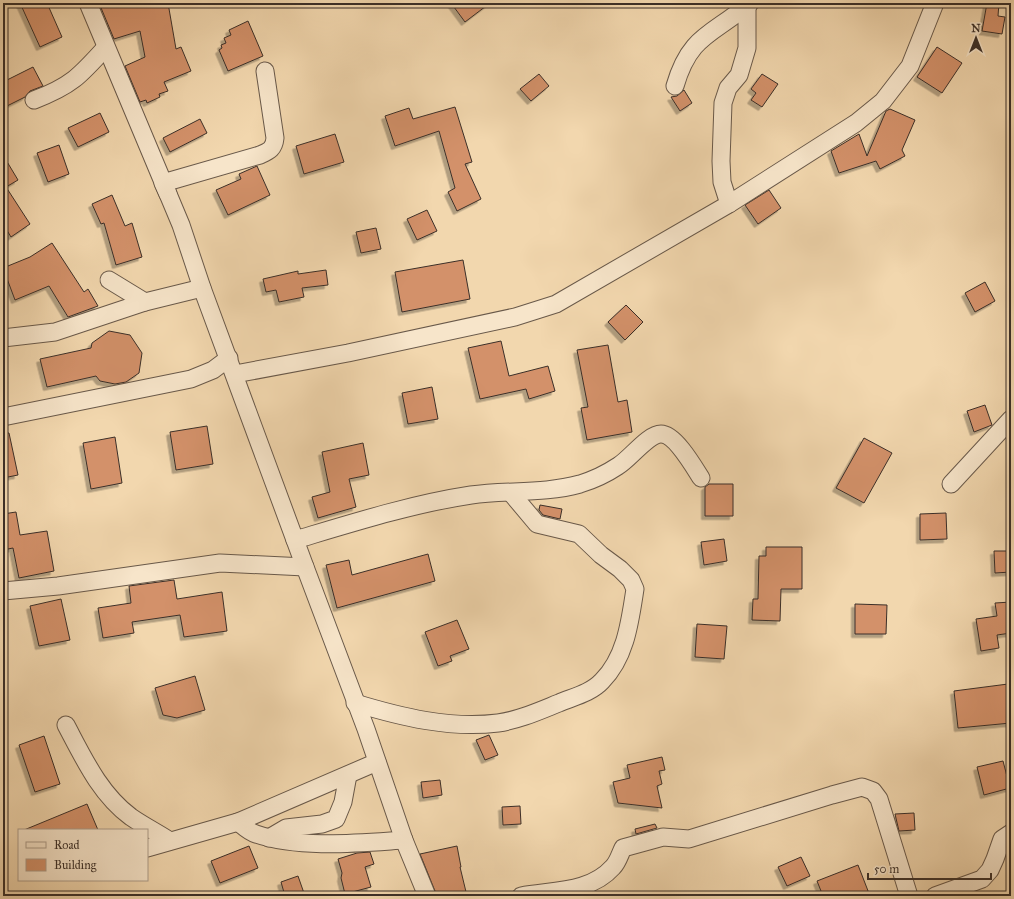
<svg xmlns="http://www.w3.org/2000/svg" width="1014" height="899" font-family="'IM FELL Great Primer',serif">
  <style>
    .building { fill: #d3916a; stroke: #3b2f28; filter: url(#shadow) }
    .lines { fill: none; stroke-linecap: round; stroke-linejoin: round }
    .street-casing { stroke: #69594a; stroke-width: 19 }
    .street { stroke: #f7e5ca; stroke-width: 17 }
  </style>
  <defs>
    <filter id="shadow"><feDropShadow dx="-3.5" dy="3.5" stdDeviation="0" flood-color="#0004"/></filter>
  </defs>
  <rect width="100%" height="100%" fill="#f2d7ae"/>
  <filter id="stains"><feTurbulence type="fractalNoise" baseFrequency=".005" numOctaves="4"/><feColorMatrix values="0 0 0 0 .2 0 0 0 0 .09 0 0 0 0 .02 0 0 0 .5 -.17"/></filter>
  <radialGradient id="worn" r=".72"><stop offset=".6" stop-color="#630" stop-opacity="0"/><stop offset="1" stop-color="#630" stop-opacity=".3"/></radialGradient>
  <g class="building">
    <polygon points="20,3 47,3 62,37 40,47"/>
    <polygon points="99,3 168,3 176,49 181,47 191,71 164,82 168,91 159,94 160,97 147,103 146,100 140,102 125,66 145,57 140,31 114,39"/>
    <polygon points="451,3 490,3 465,22"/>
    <polygon points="987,3 999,3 998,16 1005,17 1002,34 982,31"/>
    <polygon points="248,21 263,56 228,71 219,50 222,48 221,45 226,43 224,38 231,35 229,30"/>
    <polygon points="937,47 962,63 942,93 917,77"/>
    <polygon points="33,67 43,86 30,91 25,97 3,108 3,82"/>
    <polygon points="539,74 549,86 531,101 520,89"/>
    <polygon points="762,74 778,84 762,107 751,100 756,93 751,89"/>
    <polygon points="684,90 692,103 680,111 671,97 677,96"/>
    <polygon points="455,107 472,162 465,164 481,199 457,211 448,192 455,188 439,131 395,146 385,116 409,108 413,119"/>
    <polygon points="890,109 915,120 902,150 905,156 880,169 876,161 839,173 831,151 859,134 867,156 886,111"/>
    <polygon points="100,113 109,132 78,147 68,128"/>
    <polygon points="200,119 207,133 170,152 163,138"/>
    <polygon points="335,134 344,162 304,174 296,146"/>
    <polygon points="59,145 69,174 48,182 37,153"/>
    <polygon points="3,155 18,180 6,187 30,224 11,237 3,224"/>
    <polygon points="257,166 270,195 228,215 216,190 241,179 239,174"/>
    <polygon points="769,190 781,208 758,224 745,205"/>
    <polygon points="112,195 125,226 132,223 142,257 116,265 104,223 101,224 92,204"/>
    <polygon points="427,210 437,231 417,240 407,219"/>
    <polygon points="376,228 381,249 361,253 356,232"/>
    <polygon points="52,243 84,292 88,289 98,306 68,317 49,286 15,300 3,268 30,257"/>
    <polygon points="463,260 470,299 402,312 395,272"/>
    <polygon points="326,270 328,285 302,288 304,297 279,302 276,290 266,292 263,279 298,271 298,274"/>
    <polygon points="985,282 995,301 975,312 965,293"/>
    <polygon points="626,305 643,322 625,340 608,322"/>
    <polygon points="109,331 130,335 142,353 139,373 126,382 115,384 100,381 96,376 47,387 40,359 91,348 92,343"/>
    <polygon points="501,341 509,376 548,366 555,391 529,399 526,389 480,399 468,348"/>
    <polygon points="608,345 618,402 627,400 632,432 587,440 581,408 588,407 577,350"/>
    <polygon points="432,387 438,419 408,424 402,393"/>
    <polygon points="985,405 992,425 974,432 967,411"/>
    <polygon points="207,426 213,464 176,470 170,432"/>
    <polygon points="3,433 9,433 18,475 3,478"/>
    <polygon points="115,437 122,483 91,489 83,443"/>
    <polygon points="864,438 892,453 864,503 836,488"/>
    <polygon points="363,443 369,475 349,479 356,507 318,518 312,497 330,492 322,452"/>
    <polygon points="709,484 733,484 733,516 705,516 705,487"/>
    <polygon points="540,505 562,509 560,519 543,515 539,510"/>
    <polygon points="16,512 20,535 47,531 54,571 19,578 13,548 3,550 3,514"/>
    <polygon points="946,513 947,539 920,540 920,514"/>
    <polygon points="724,539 727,561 704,565 701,542"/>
    <polygon points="766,547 802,547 802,589 781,589 780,621 752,620 753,599 758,599 759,556 766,556"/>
    <polygon points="994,551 1011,551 1011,572 995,573"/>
    <polygon points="428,554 435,581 337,608 326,565 349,560 352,575"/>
    <polygon points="174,580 177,599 222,592 227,631 184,637 180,615 132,622 134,633 103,638 98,608 131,603 129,586"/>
    <polygon points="61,599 70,640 39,646 30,606"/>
    <polygon points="1011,602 1011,633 997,635 999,648 981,651 976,619 997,616 995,603"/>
    <polygon points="855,604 887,605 886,634 855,634"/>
    <polygon points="457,620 469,649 450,656 452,661 438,666 425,632"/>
    <polygon points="697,624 727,626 724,659 695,657"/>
    <polygon points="195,676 205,710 177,718 163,715 155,688"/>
    <polygon points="1008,684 1011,723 958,728 954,691"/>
    <polygon points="489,735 498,755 485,760 476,740"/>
    <polygon points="44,736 60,784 35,792 19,745"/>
    <polygon points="662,757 665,770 659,771 662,784 657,786 662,808 618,803 613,782 630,778 627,765"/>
    <polygon points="1003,761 1010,788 984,795 977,767"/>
    <polygon points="440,780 442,795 423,798 421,782"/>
    <polygon points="87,804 98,830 24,830"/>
    <polygon points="520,806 521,824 503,825 502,807"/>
    <polygon points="914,813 915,830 899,831 895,814"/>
    <polygon points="655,824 657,828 636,834 635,829"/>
    <polygon points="249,846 258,868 220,883 211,861"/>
    <polygon points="457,846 461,867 460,867 467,896 437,896 420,854"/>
    <polygon points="370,852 374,864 365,867 371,887 345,894 341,878 342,873 338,859 357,853"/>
    <polygon points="801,857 810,876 787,886 778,867"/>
    <polygon points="858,865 870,896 823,896 817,881"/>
    <polygon points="298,876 305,896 285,896 281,882"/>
  </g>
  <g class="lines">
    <defs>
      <g id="street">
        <polyline points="88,3 181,225 202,288 305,567 366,729 404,840 427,896"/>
        <path d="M675 86C690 34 713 35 750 3"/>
        <path d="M34 100C71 86 80 76 106 47"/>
        <path d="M168 194 163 183 260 155C269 151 274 149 275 138L265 71"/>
        <polyline points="729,204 722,182 721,161 723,103 728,88 739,75 747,48 747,5"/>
        <polyline points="109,280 145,302 202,288"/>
        <polyline points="3,338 55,332 145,302"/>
        <polyline points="235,374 348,353 515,317 556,304 729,204 856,123 883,101 910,66 935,3"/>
        <polyline points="3,417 191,379 213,370 229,358"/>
        <polyline points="951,484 1011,419"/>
        <path d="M295 540C352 523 412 504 471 495 508 490 544 494 580 484 593 480 606 474 618 466 630 459 648 434 661 434 675 434 694 467 701 478"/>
        <polyline points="3,591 58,586 220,563 305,567"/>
        <path d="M355 703C401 717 450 729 498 723 519 720 539 711 559 703 573 697 591 693 602 681 626 657 630 621 635 589L631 580 620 569 601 555 579 534 537 524 511 493"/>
        <path d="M66 725C84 759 100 794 131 817 144 826 158 833 170 841"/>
        <path d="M238 822C243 826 249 832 256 834 299 849 358 843 404 840"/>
        <polyline points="269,838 286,828 322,824 336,819 343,802 348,775"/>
        <polyline points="147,848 238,822 377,762"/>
        <path d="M521 896C553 890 590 893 613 867 618 862 620 854 623 848L663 837 689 839 832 795 862 787 873 791 879 799 909 896"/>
        <polyline points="935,896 982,879 990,870 995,859 1002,839 1011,833"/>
      </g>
    </defs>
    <use href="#street" class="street-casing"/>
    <use href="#street" class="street"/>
  </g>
  <rect width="1014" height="899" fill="none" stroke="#f2d7ae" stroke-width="16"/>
  <rect x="4" y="4" width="1006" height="891" fill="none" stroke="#3b2f28" stroke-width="2"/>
  <rect x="8" y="8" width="998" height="883" fill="none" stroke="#3b2f28"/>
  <rect x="18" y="829" width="130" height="52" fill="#f7e5ca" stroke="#ac9c89"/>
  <rect x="26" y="842" width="20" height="6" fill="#f7e5ca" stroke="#ac9c89"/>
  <text x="54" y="849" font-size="12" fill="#3b2f28">Road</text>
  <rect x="26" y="859" width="20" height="12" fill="#d3916a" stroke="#ac9c89"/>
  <text x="54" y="869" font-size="12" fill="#3b2f28">Building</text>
  <g transform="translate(976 38)" stroke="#f7e5ca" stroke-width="3" paint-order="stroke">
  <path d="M0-3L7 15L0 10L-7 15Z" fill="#3b2f28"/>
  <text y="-6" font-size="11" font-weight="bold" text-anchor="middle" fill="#3b2f28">N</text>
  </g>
  <path d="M868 873v6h123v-6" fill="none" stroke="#3b2f28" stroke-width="2"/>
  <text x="874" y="873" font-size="12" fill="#3b2f28" stroke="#f7e5ca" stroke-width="3" paint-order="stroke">50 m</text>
  <rect width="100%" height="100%" filter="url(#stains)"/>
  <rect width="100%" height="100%" fill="url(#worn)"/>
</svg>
